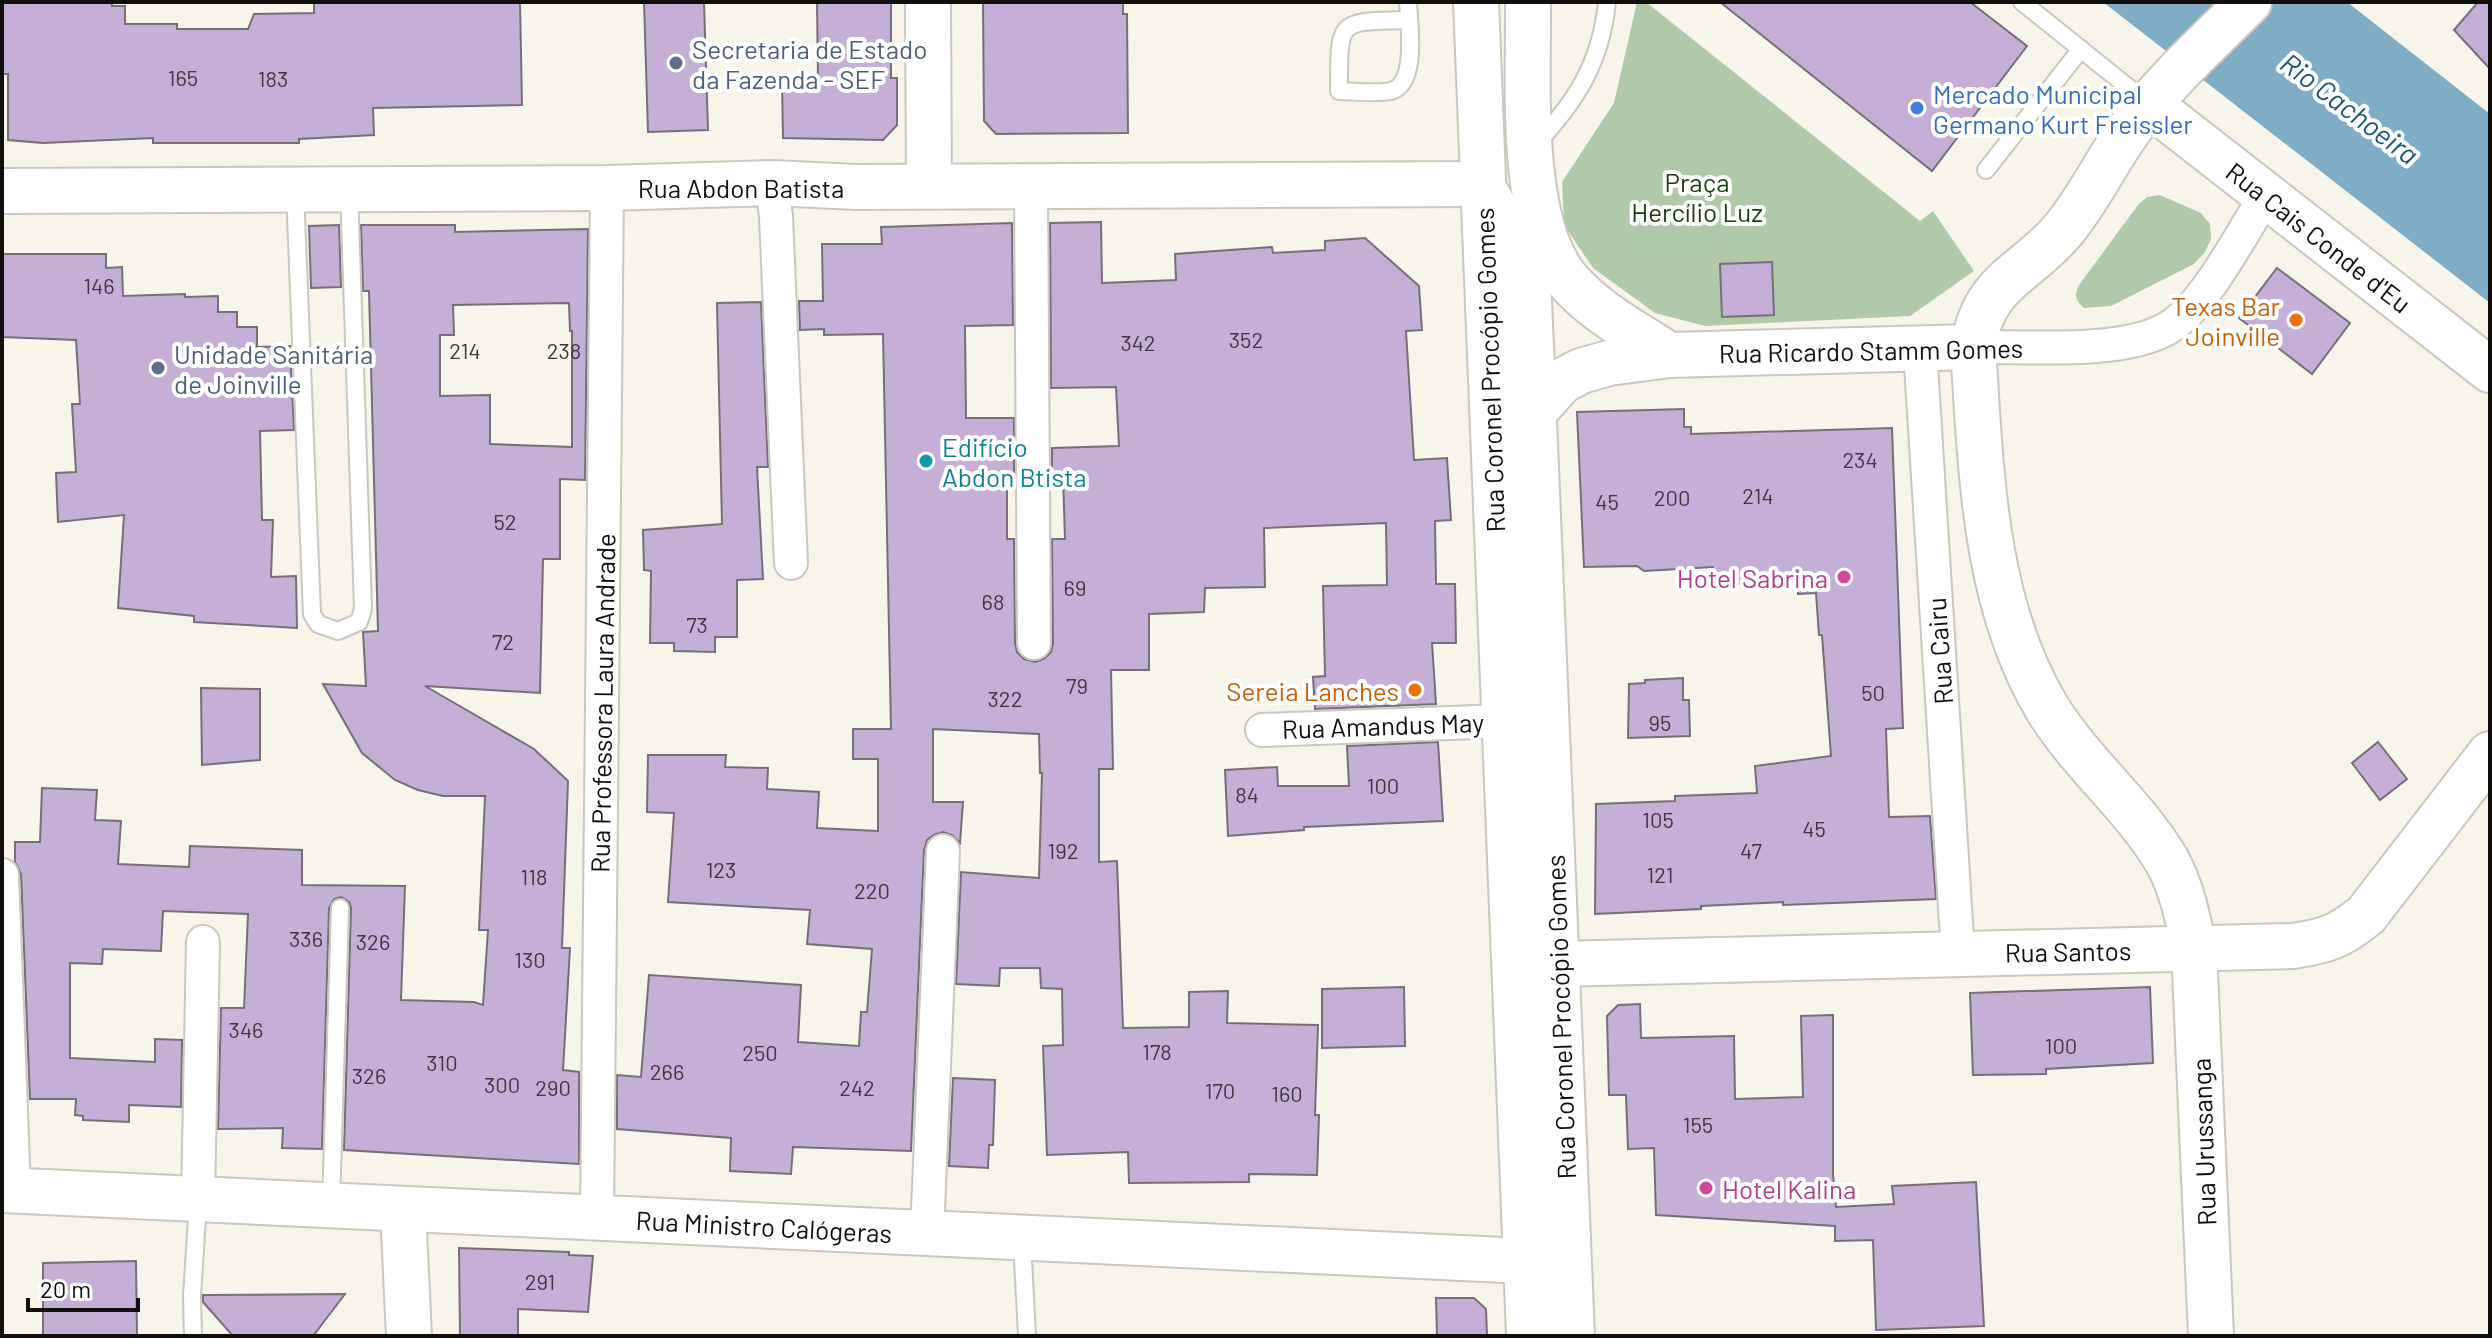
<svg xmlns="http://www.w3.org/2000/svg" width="2492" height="1338" font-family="Barlow,sans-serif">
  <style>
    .green { fill: #b0c9a8 }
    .water { fill: #7eadc5 }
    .building { fill: #c5afd7; stroke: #756f79; stroke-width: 2; fill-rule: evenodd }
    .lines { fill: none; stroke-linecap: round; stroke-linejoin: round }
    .lane-casing { stroke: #cac7bc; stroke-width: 20 }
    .street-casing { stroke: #cac7bc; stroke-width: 36 }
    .secondary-casing { stroke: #cac7bc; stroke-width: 48 }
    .primary-casing { stroke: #cac7bc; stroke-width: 48 }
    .lane { stroke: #fff; stroke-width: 16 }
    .street { stroke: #fff; stroke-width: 32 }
    .secondary { stroke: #fff; stroke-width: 44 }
    .primary { stroke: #fff; stroke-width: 44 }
    .service-dot { fill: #5c6f8a; stroke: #fff; stroke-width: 3 }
    .shop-dot { fill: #3f7fe0; stroke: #fff; stroke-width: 3 }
    .food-dot { fill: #e8710a; stroke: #fff; stroke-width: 3 }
    .culture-dot { fill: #0f9aa8; stroke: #fff; stroke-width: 3 }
    .hotel-dot { fill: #d1479c; stroke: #fff; stroke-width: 3 }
    .labels { text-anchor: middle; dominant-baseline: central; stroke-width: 8; stroke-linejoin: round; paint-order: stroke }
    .number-label { font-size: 22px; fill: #3d373e }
    .service-label { font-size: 26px; fill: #4e5e75; stroke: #fff; text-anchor: start }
    .shop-label { font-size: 26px; fill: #366cbe; stroke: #fff; text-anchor: start }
    .park-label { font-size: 26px; fill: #163d07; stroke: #fff }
    .street-label { font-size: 26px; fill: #100f0b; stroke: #fff }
    .food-label { font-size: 26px; fill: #c56008; stroke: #fff; text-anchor: end }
    .culture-label { font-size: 26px; fill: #0d838f; stroke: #fff; text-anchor: start }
    .hotel-label { font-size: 26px; fill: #b23c85; stroke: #fff; text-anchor: end }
    .water-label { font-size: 28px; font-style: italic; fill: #1c5771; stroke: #fff }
  </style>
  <rect width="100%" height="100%" fill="#f7f5e9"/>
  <g class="green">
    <polygon points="1637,2 1646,2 1920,221 1933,211 1974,271 1910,316 1705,326 1655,313 1593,268 1564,225 1562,182 1614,103"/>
    <path d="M2160 195 2201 213 2210 224 2211 239 2205 252 2194 264 2111 306 2084 308C2075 300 2074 295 2079 285L2138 205 2147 197Z"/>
  </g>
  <polygon class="water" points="2103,2 2347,2 2490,114 2490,303"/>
  <g class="building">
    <polygon points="2,2 112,2 112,6 125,6 125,24 177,24 177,29 248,29 254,14 314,13 314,2 520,2 522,105 373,108 374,135 299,139 299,143 153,143 153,138 43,143 8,140 8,74 2,74"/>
    <polygon points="644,2 704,2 708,130 648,132"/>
    <polygon points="817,2 891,2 891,78 897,78 897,125 883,140 783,138 782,82 818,80"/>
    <polygon points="983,2 1123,2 1123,14 1127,14 1128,133 996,134 984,121"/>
    <polygon points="1720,2 1970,2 2027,46 1932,171"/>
    <polygon points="2478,2 2490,2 2490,69 2454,30"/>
    <polygon points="1101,222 1102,283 1176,280 1175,254 1272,247 1273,253 1325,250 1325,241 1365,238 1419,286 1422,330 1406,331 1414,460 1447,458 1451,520 1435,521 1436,584 1455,584 1456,643 1432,643 1436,704 1315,709 1313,677 1325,676 1323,586 1387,585 1386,523 1264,528 1265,587 1205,588 1204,612 1149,614 1149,670 1111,670 1113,769 1099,769 1099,862 1117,861 1123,1028 1189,1027 1189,992 1228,991 1227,1023 1318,1025 1315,1115 1319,1115 1317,1175 1249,1174 1249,1182 1129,1183 1128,1152 1047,1155 1043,1046 1063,1045 1062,989 1041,988 1040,968 1000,968 999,986 956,984 961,872 1039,878 1042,773 1040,773 1039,734 933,729 933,802 963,802 960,843 952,835 943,832 934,835 927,840 924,850 911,1151 793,1147 791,1174 730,1171 731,1138 617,1129 617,1075 641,1077 649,975 801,985 798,1042 859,1046 861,1012 867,1012 872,949 807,944 810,910 668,902 674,813 647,812 648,755 726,755 725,767 768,768 767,789 819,792 817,828 878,831 878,759 853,759 853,729 891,729 883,334 824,335 824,329 800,330 799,301 823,301 822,244 882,244 881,227 1012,223 1013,325 965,326 966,418 1014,418 1014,475 1007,475 1007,539 1014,539 1015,643 1017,652 1024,659 1035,662 1044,659 1051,652 1053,644 1052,539 1065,539 1063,475 1052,475 1052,448 1119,446 1116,387 1051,388 1050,223"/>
    <polygon points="339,225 341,287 311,288 309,226"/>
    <path d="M361 225H455V232L588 229 585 480 560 479V559H543L540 693 425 686 534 749 568 781 562 948H570L563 1070 579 1072V1164L344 1150 351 908 349 902 341 897 334 899 329 908 322 1149 282 1148 283 1128 218 1129 221 1008H244L248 914 163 911 161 951 103 949 102 964 70 963V1058L155 1062V1039L182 1040 181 1107 129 1105V1122L83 1120V1116L75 1115 76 1099H30L21 874 15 862V842H40L42 788 97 790 95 820 121 821 118 864 189 867 190 846 302 850V885L405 886 401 1000 474 1002 483 1005 488 930H479L485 796H443L418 790 395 780 362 753 323 684 366 686 363 632 378 631 369 291H363ZM569 303 570 331H572V447L490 444V395L440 396V335H454L453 305Z"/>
    <polygon points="2,254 106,254 106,268 122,267 123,296 185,294 185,297 218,296 218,312 237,312 237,327 257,327 257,347 290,346 294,430 260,431 262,520 273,520 271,577 296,576 297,628 194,622 194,616 118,608 124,515 58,522 56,473 76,472 72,404 80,404 76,340 2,337"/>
    <polygon points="1772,262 1774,315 1722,317 1720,264"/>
    <polygon points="2277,268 2350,323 2312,374 2239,318"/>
    <polygon points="761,302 768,467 757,467 763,579 737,580 737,637 715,637 715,652 674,651 674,643 650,643 651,571 644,570 643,530 722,524 717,303"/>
    <polygon points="1684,409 1684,427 1691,427 1691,434 1892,428 1903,728 1886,729 1889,817 1930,816 1936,899 1783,905 1783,902 1701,906 1701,909 1595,914 1596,804 1675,801 1675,796 1757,793 1755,766 1831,756 1822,635 1819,635 1816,593 1798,594 1798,581 1714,585 1713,567 1644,571 1637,566 1584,567 1577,412"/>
    <polygon points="1683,678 1683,700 1689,700 1690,736 1628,738 1629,684 1645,683 1645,680"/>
    <polygon points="201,688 260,689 260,760 202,765"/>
    <polygon points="1438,742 1443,821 1304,827 1304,830 1228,836 1225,770 1277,767 1278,786 1349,786 1347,746"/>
    <polygon points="2378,742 2407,779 2380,800 2352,763"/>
    <polygon points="1404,987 1405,1046 1322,1048 1322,989"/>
    <polygon points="2150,987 2153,1063 2046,1069 2046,1074 1973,1075 1970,993"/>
    <polygon points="1640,1004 1641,1038 1734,1036 1735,1099 1803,1097 1801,1016 1833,1015 1833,1174 1836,1207 1894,1204 1892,1186 1976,1182 1984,1326 1876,1330 1873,1240 1835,1241 1835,1226 1656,1215 1654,1148 1628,1149 1626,1095 1609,1095 1607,1016 1618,1005"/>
    <polygon points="953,1078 995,1080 993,1145 989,1145 988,1168 949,1166"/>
    <polygon points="459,1248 569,1252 569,1255 593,1256 588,1312 518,1309 518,1336 460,1336"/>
    <polygon points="136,1261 137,1336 43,1336 43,1263"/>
    <polygon points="345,1294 313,1336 233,1336 203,1302 203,1295"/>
    <polygon points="1436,1298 1474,1298 1486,1309 1487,1336 1437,1336"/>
  </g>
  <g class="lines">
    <defs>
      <g id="lane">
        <path d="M1408 2C1409 24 1418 84 1391 91 1375 94 1355 91 1339 91 1339 18 1337 22 1408 20"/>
        <polyline points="2022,2 2149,104"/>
        <path d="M1537 143C1577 100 1601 62 1607 2"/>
        <polyline points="1986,170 2081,49"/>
        <polyline points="295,191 312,614 318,624 338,631 359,622 363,609 349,189"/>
        <polyline points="331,1205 340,908"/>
        <polyline points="1022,1240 1027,1336"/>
        <polyline points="193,1336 192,1296 198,1202"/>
      </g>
      <g id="street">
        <polyline points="772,183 776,217 791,563"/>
        <polyline points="1031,186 1034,643"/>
        <path d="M1973 347C2026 346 2123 355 2168 328 2205 306 2242 233 2266 195"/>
        <polyline points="1920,349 1958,954"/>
        <polyline points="1262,730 1503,721"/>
        <polyline points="2,875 14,1191"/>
        <polyline points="198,1200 203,942"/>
        <polyline points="597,1218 607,188"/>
        <polyline points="927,1234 943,851"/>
      </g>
      <g id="secondary">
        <polyline points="928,2 929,186"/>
        <polyline points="2149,104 2490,370"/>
        <polyline points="2,191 607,188 772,183 856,187 1481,184"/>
        <path d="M1558 964 2293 946C2326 941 2339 937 2366 915L2490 754"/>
      </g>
      <g id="primary">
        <polyline points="1476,2 1529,1336"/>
        <path d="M1528 2C1529 78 1518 216 1566 278 1593 311 1634 332 1669 355"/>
        <path d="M1486 193C1506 227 1523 259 1529 299L1572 1336"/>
        <polyline points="1534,412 1562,381 1581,371 1609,363 1669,355 1973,347"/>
        <polyline points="2,1190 1526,1261"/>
        <polyline points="403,1209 409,1336"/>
        <path d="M2211 1336 2194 948C2188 919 2182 888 2167 861 2134 805 2082 765 2047 708 1983 601 1981 468 1973 347 1984 279 2026 275 2064 229 2090 197 2107 160 2131 127 2165 81 2209 42 2249 2"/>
      </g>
    </defs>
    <use href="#lane" class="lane-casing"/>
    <use href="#street" class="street-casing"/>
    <use href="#secondary" class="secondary-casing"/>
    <use href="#primary" class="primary-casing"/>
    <use href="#lane" class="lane"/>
    <use href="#street" class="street"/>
    <use href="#secondary" class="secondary"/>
    <use href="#primary" class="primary"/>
  </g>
  <g class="service-dot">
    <circle cx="676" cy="63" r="8"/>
    <circle cx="158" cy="368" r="8"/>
  </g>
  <circle class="shop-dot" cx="1917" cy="108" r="8"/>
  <g class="food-dot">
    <circle cx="2296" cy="320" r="8"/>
    <circle cx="1415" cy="690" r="8"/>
  </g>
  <circle class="culture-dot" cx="926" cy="461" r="8"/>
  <g class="hotel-dot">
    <circle cx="1844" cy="577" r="8"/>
    <circle cx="1706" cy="1188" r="8"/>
  </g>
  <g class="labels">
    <g class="number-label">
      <text x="183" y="77">165</text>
      <text x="273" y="78">183</text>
      <text x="99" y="285">146</text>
      <text x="1246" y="339">352</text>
      <text x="1138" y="342">342</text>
      <text x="465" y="350">214</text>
      <text x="564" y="350">238</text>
      <text x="1860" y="459">234</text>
      <text x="1758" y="495">214</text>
      <text x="1672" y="497">200</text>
      <text x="1607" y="501">45</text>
      <text x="505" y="521">52</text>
      <text x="1075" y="587">69</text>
      <text x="993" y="601">68</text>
      <text x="697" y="624">73</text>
      <text x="503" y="641">72</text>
      <text x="1077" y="685">79</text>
      <text x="1873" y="692">50</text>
      <text x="1005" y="698">322</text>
      <text x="1660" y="722">95</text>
      <text x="1383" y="785">100</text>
      <text x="1247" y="794">84</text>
      <text x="1658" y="819">105</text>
      <text x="1814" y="828">45</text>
      <text x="1063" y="850">192</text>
      <text x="1751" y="850">47</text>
      <text x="721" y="869">123</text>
      <text x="1660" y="874">121</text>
      <text x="534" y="876">118</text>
      <text x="872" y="890">220</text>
      <text x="306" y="938">336</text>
      <text x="373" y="941">326</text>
      <text x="530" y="959">130</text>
      <text x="246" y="1029">346</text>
      <text x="2061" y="1045">100</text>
      <text x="1157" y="1051">178</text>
      <text x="760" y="1052">250</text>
      <text x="442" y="1062">310</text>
      <text x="667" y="1071">266</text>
      <text x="369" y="1075">326</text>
      <text x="502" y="1084">300</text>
      <text x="553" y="1087">290</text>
      <text x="857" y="1087">242</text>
      <text x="1220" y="1090">170</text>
      <text x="1287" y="1093">160</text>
      <text x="1698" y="1124">155</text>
      <text x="540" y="1281">291</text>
    </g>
    <g class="service-label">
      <text x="692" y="48">Secretaria de Estado<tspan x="692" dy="30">da Fazenda - SEF</tspan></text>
      <text x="174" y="353">Unidade Sanitária<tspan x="174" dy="30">de Joinville</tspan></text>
    </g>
    <g class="shop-label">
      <text x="1933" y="93">Mercado Municipal<tspan x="1933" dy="30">Germano Kurt Freissler</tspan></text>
    </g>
    <g class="park-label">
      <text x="1697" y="181">Praça<tspan x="1697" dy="30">Hercílio Luz</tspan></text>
    </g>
    <g class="street-label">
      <text x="741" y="187">Rua Abdon Batista</text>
      <text transform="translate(2319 237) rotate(38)">Rua Cais Conde d'Eu</text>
      <text transform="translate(1871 350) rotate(-1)">Rua Ricardo Stamm Gomes</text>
      <text transform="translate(1489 370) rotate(-92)">Rua Coronel Procópio Gomes</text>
      <text transform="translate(1939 651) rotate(-94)">Rua Cairu</text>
      <text transform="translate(602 703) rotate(-89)">Rua Professora Laura Andrade</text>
      <text transform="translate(1383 725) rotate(-2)">Rua Amandus May</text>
      <text transform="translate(2068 951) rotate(-1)">Rua Santos</text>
      <text transform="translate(1560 1017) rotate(-92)">Rua Coronel Procópio Gomes</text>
      <text transform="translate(2203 1142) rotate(-92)">Rua Urussanga</text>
      <text transform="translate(764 1226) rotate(3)">Rua Ministro Calógeras</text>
    </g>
    <g class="food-label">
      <text x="2280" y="305">Texas Bar<tspan x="2280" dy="30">Joinville</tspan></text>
      <text x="1399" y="690">Sereia Lanches</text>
    </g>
    <g class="culture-label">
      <text x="942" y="446">Edifício<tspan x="942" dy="30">Abdon Btista</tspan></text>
    </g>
    <g class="hotel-label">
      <text x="1828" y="577">Hotel Sabrina</text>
      <text x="1722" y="1188" text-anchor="start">Hotel Kalina</text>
    </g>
    <g class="water-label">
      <text transform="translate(2350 108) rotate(37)">Rio Cachoeira</text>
    </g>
  </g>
  <rect width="2492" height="1338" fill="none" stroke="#100f0b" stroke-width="8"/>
  <path d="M28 1298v12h110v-12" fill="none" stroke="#100f0b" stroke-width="4"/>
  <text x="40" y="1298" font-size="24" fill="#100f0b" stroke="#ffffff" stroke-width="6" paint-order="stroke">20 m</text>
</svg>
